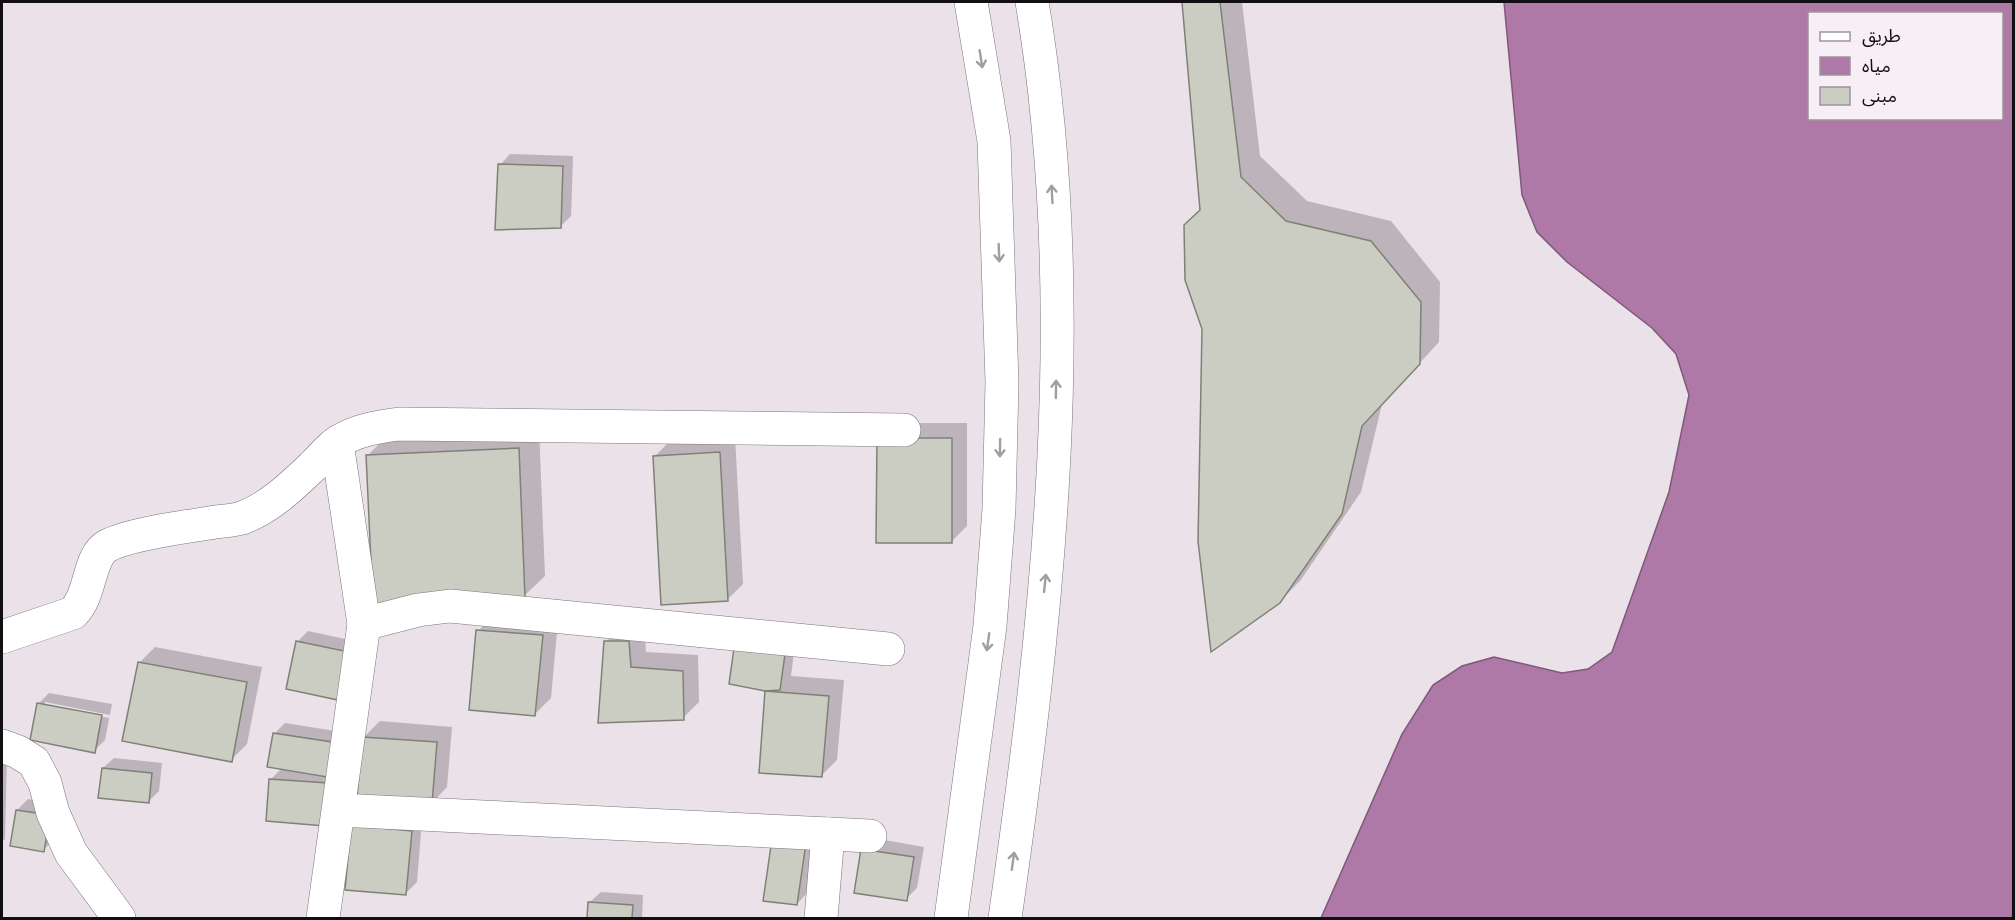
<svg xmlns="http://www.w3.org/2000/svg" width="2015" height="920" font-family="'Roboto Condensed','Noto Sans Arabic',sans-serif">
  <style>
    .water { fill: #ae79a6; stroke: #7f597a; stroke-width: 1.5; fill-rule: evenodd }
    .shadow { fill: #0003; fill-rule: evenodd }
    .building { fill: #cbcdc3; stroke: #7f8177; stroke-width: 1.5 }
    .lines { fill: none; stroke-linecap: round; stroke-linejoin: round }
    .minor-casing { stroke: #7c747b; stroke-width: 34 }
    .major-casing { stroke: #7c747b; stroke-width: 34 }
    .minor { stroke: #fff; stroke-width: 33 }
    .major { stroke: #fff; stroke-width: 33 }
    .oneway { stroke: #a09fa0 }
  </style>
  <rect width="100%" height="100%" fill="#ebe1e9"/>
  <path class="water" d="M1504 2H2013V918H1321L1402 734 1433 685 1462 666 1494 657 1562 673 1588 669 1612 652 1669 492 1689 395 1676 354 1652 328 1567 262 1537 232 1522 195ZM1810 14H2002V118H1810Z"/>
  <g class="shadow">
    <polygon points="1184,2 1242,2 1260,156 1307,201 1391,221 1440,282 1439,342 1382,404 1361,492 1300,581 1279,602 1203,329 1202,209"/>
    <polygon points="510,154 573,156 571,216 560,227 500,165"/>
    <polygon points="894,423 967,423 967,526 951,542"/>
    <polygon points="539,428 545,576 524,596 368,455 388,435"/>
    <polygon points="735,437 743,584 727,600 654,457 670,441"/>
    <polygon points="494,615 558,620 551,698 535,714 478,631"/>
    <polygon points="622,626 644,626 646,652 698,655 699,702 683,718 600,721 606,642"/>
    <polygon points="308,631 359,642 338,698 297,642"/>
    <polygon points="796,637 791,676 844,680 837,760 821,776 760,771 767,690 731,682"/>
    <polygon points="155,647 262,667 247,744 231,760 139,663"/>
    <path d="M49 693 112 704 105 740 94 751 39 703ZM45 702 110 715 109 718 45 706Z"/>
    <polygon points="380,721 452,727 447,787 432,803 364,737"/>
    <polygon points="285,723 342,732 335,813 271,779 282,768 274,734"/>
    <polygon points="2,755 7,755 5,839 2,842"/>
    <polygon points="114,758 162,763 159,791 148,802 103,768"/>
    <polygon points="28,799 60,804 54,840 43,850 17,810"/>
    <polygon points="422,820 417,882 406,893 352,826"/>
    <polygon points="784,829 816,833 807,893 797,904"/>
    <polygon points="873,838 924,847 917,888 906,899 856,892"/>
    <polygon points="601,892 643,895 642,918 589,917 590,902"/>
  </g>
  <g class="building">
    <polygon points="1182,2 1220,2 1241,177 1286,221 1371,241 1421,302 1420,364 1362,426 1342,514 1280,603 1211,652 1198,541 1202,329 1185,280 1184,225 1200,210"/>
    <polygon points="498,164 563,166 561,228 495,230"/>
    <polygon points="877,438 952,438 952,543 876,543"/>
    <polygon points="519,448 525,598 373,605 366,455"/>
    <polygon points="720,452 728,601 661,605 653,456"/>
    <polygon points="476,630 543,635 535,716 469,710"/>
    <polygon points="296,641 349,652 338,700 286,689"/>
    <polygon points="604,641 629,641 631,667 683,671 684,720 598,723"/>
    <polygon points="735,641 786,647 780,690 765,691 729,684"/>
    <polygon points="138,662 247,682 232,762 122,741"/>
    <polygon points="765,691 829,696 822,777 759,773"/>
    <polygon points="37,703 102,715 95,753 30,740"/>
    <polygon points="273,733 332,742 327,777 267,767"/>
    <polygon points="362,737 437,742 432,804 357,799"/>
    <polygon points="102,768 152,773 149,803 98,798"/>
    <polygon points="269,779 328,783 325,826 266,821"/>
    <polygon points="16,810 50,815 44,852 10,846"/>
    <polygon points="351,825 412,831 406,895 345,890"/>
    <polygon points="772,839 806,843 797,905 763,901"/>
    <polygon points="861,849 914,857 907,901 854,893"/>
    <polygon points="588,902 633,905 632,918 587,918"/>
  </g>
  <g class="lines">
    <defs>
      <g id="minor">
        <polyline points="364,624 418,610 450,606 888,649"/>
        <path d="M2 637 73 613C92 594 88 557 107 546 129 534 184 527 210 523 220 521 232 521 242 518 271 507 293 485 315 464 322 457 330 447 338 442 357 430 377 427 399 424L904 430"/>
        <polyline points="2,746 18,752 34,762 45,783 53,813 71,853 119,918"/>
        <polyline points="339,810 870,836"/>
        <polyline points="323,918 364,624 337,443"/>
        <polyline points="821,918 828,834"/>
      </g>
      <g id="major">
        <polyline points="951,918 990,626 999,509 1002,382 994,141 971,2"/>
        <path d="M1005 918C1048 616 1083 305 1032 2"/>
      </g>
    </defs>
    <use href="#minor" class="minor-casing"/>
    <use href="#major" class="major-casing"/>
    <use href="#minor" class="minor"/>
    <use href="#major" class="major"/>
  </g>
  <defs><path id="oneway-shaft" d="M-6 0H5M1.5-3L5.5 0L1.5 3" fill="none" stroke-width="1.6" stroke-linecap="round" stroke-linejoin="round" transform="scale(1.5)"/></defs>
  <g class="oneway">
    <use href="#oneway-shaft" transform="translate(981 59) rotate(81)"/>
    <use href="#oneway-shaft" transform="translate(1052 194) rotate(-93)"/>
    <use href="#oneway-shaft" transform="translate(999 253) rotate(88)"/>
    <use href="#oneway-shaft" transform="translate(1056 389) rotate(-89)"/>
    <use href="#oneway-shaft" transform="translate(1000 448) rotate(91)"/>
    <use href="#oneway-shaft" transform="translate(1045 583) rotate(-84)"/>
    <use href="#oneway-shaft" transform="translate(988 642) rotate(98)"/>
    <use href="#oneway-shaft" transform="translate(1013 861) rotate(-82)"/>
  </g>
  <rect width="2015" height="920" fill="none" stroke="#120f12" stroke-width="6"/>
  <rect x="1808" y="12" width="195" height="108" fill="#f8eff6" stroke="#9c959b" stroke-width="1.5"/>
  <rect x="1820" y="32" width="30" height="9" fill="#ffffff" stroke="#9c959b" stroke-width="1.5"/>
  <text x="1862" y="42" font-size="18" fill="#120f12">طريق</text>
  <rect x="1820" y="57" width="30" height="18" fill="#ae79a6" stroke="#9c959b" stroke-width="1.5"/>
  <text x="1862" y="72" font-size="18" fill="#120f12">مياه</text>
  <rect x="1820" y="87" width="30" height="18" fill="#cbcdc3" stroke="#9c959b" stroke-width="1.5"/>
  <text x="1862" y="102" font-size="18" fill="#120f12">مبنى</text>
</svg>
